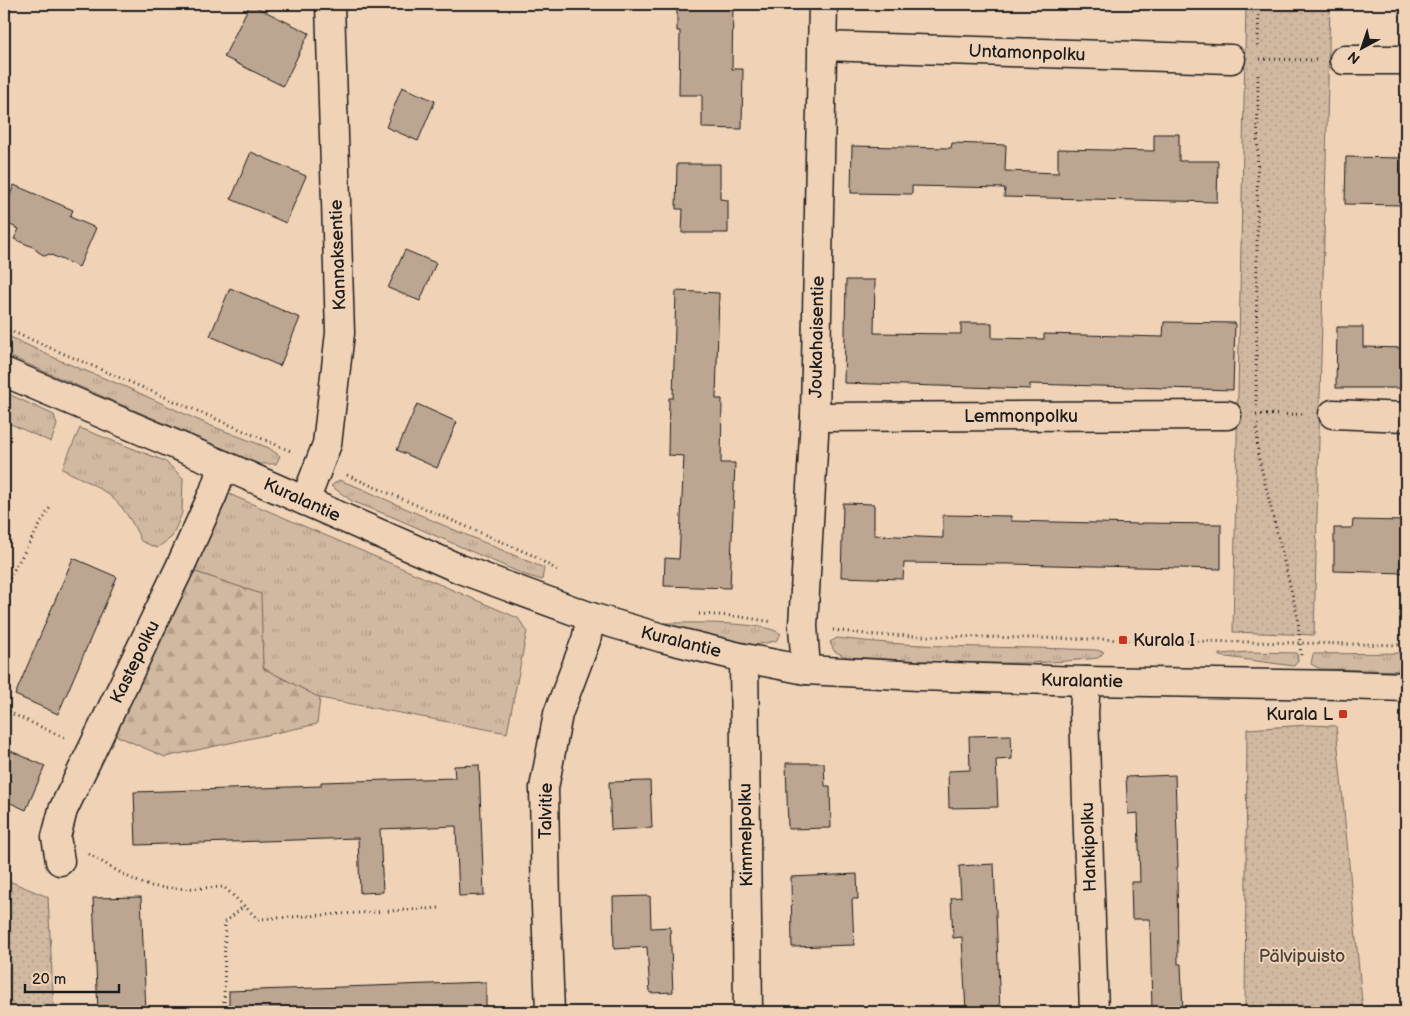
<svg xmlns="http://www.w3.org/2000/svg" width="1410" height="1016" font-family="'Balsamiq Sans',sans-serif">
  <style>
    .grass { fill: url(#grass-tufts); stroke: #766a5e }
    .forest { fill: url(#forest-firs); stroke: #766a5e }
    .park { fill: url(#park-dots); stroke: #766a5e }
    .building { fill: #bca591; stroke: #1c1c1c }
    .lines { fill: none; stroke-linecap: round; stroke-linejoin: round }
    .minor-casing { stroke: #1c1c1c; stroke-width: 31 }
    .path { stroke: #1c1c1c; stroke-width: 3; stroke-dasharray: 1 4; stroke-linecap: butt }
    .minor { stroke: #f0d3b7; stroke-width: 28 }
    .poi-dot { fill: #c8321e; stroke: #f0d3b7; stroke-width: 2 }
    .labels { text-anchor: middle; dominant-baseline: central; stroke-width: 4; stroke-linejoin: round; paint-order: stroke }
    .street-label { font-size: 18px; fill: #1c1c1c; stroke: #f0d3b7 }
    .poi-label { font-size: 18px; fill: #1c1c1c; stroke: #f0d3b7; text-anchor: start }
    .park-label { font-size: 18px; fill: #49433d; stroke: #f0d3b7 }
  </style>
  <defs>
    <pattern id="grass-tufts" width="24" height="20" patternUnits="userSpaceOnUse" patternTransform="scale(1.25)"><rect width="24" height="20" fill="#d1b8a0"/><path d="M3 7l-1-3M5 7V3M7 7l1-3M15 17l-1-3M17 17v-4M19 17l1-3" fill="none" stroke="#b39e89"/></pattern>
    <pattern id="forest-firs" width="22" height="20" patternUnits="userSpaceOnUse" patternTransform="scale(1.25)"><rect width="22" height="20" fill="#d1b8a0"/><path d="M5 1l3.5 6h-7zM16 11l3.5 6h-7z" fill="#b39e89"/></pattern>
    <pattern id="park-dots" width="8" height="8" patternUnits="userSpaceOnUse" patternTransform="scale(1.25)"><rect width="8" height="8" fill="#d1b8a0"/><path d="M2 2h.1M6 6h.1" fill="none" stroke="#b39e89" stroke-width="1.8" stroke-linecap="round"/></pattern>
  </defs>
  <rect width="100%" height="100%" fill="#f0d3b7"/>
  <filter id="ink" filterUnits="userSpaceOnUse"><feTurbulence type="fractalNoise" baseFrequency=".02" numOctaves="2"/><feDisplacementMap in="SourceGraphic" scale="10" xChannelSelector="R" yChannelSelector="G"/><feConvolveMatrix kernelMatrix="1 2 1 2 8 2 1 2 1" color-interpolation-filters="sRGB"/></filter>
  <g filter="url(#ink)">
    <g class="grass">
      <polygon points="4,334 61,361 126,387 209,425 269,448 280,456 276,464 259,464 4,354"/>
      <polygon points="4,392 54,415 57,425 51,442 4,421"/>
      <path d="M80 428 165 461 183 478 182 513 172 537 157 548 141 541C121 495 104 490 62 469Z"/>
      <polygon points="339,480 360,488 436,522 544,568 542,580 525,575 395,518 352,501 331,486"/>
      <polygon points="222,491 518,618 527,631 507,733 320,698 263,668 260,594 187,569"/>
      <path d="M663 623C686 623 766 621 781 634L776 641 754 645 707 637Z"/>
      <path d="M837 638C923 649 1009 646 1096 650L1104 652 1098 658C1014 668 930 661 846 657L834 651 830 642Z"/>
      <polygon points="1249,652 1297,653 1298,660 1294,666 1219,656 1219,654"/>
      <polygon points="1406,653 1406,671 1320,669 1311,664 1313,654"/>
    </g>
    <polygon class="forest" points="187,569 261,594 263,668 320,698 317,724 165,757 115,735"/>
    <g class="park">
      <polygon points="1246,4 1330,4 1314,635 1233,632"/>
      <polygon points="1307,725 1336,726 1363,1012 1245,1012 1247,729"/>
      <polygon points="4,879 48,897 54,1012 4,1012"/>
    </g>
    <g class="building">
      <polygon points="250,4 309,33 283,86 224,57"/>
      <polygon points="677,4 733,4 732,69 743,69 742,129 702,128 702,95 679,95 680,31 677,31"/>
      <polygon points="402,87 435,101 418,141 386,127"/>
      <polygon points="1154,134 1179,134 1179,161 1218,161 1217,202 1004,197 1005,188 912,186 912,194 851,193 852,146 951,148 952,143 1006,145 1005,171 1058,173 1058,149 1154,151"/>
      <polygon points="251,152 306,176 286,223 231,199"/>
      <polygon points="1346,157 1402,158 1402,205 1345,204"/>
      <polygon points="677,164 720,164 720,199 728,200 728,233 682,233 683,209 676,209"/>
      <polygon points="14,185 73,210 70,217 96,228 79,267 49,254 45,256 37,251 35,248 14,239 19,229 4,222 4,210"/>
      <polygon points="405,250 436,263 420,301 388,288"/>
      <polygon points="846,280 875,280 874,333 961,334 961,323 992,323 992,338 1044,339 1044,334 1163,337 1164,322 1235,323 1233,390 1030,384 1030,389 844,383"/>
      <polygon points="230,288 300,318 280,366 210,336"/>
      <polygon points="676,291 719,293 716,399 722,399 721,463 735,463 730,588 664,586 665,558 679,559 684,456 668,455 669,398 673,398"/>
      <polygon points="1337,327 1363,327 1363,347 1406,348 1406,388 1336,388"/>
      <polygon points="417,404 457,422 437,468 397,450"/>
      <polygon points="843,503 874,504 874,535 943,538 943,515 1011,516 1011,521 1141,524 1141,523 1221,524 1221,569 1010,564 904,563 903,579 841,577"/>
      <polygon points="1353,520 1406,521 1406,573 1334,571 1334,528 1352,528"/>
      <polygon points="73,558 117,577 58,714 15,695"/>
      <polygon points="1011,735 1012,759 996,760 998,807 949,808 948,771 970,770 969,736"/>
      <polygon points="4,748 45,766 26,810 4,800"/>
      <polygon points="786,763 824,763 825,786 830,786 831,828 788,829"/>
      <polygon points="479,765 484,895 459,896 456,826 380,829 383,892 360,893 358,838 136,845 134,792 321,786 321,782 455,778 454,766"/>
      <polygon points="1175,775 1178,867 1177,867 1178,964 1181,964 1183,1012 1152,1012 1150,919 1132,919 1131,882 1140,882 1138,813 1128,814 1126,777"/>
      <polygon points="650,781 652,828 611,830 609,782"/>
      <polygon points="994,864 1000,1012 966,1012 962,937 953,938 951,898 961,897 959,866"/>
      <polygon points="857,874 858,899 852,899 854,945 792,947 791,877"/>
      <polygon points="650,896 651,928 670,927 673,992 650,993 647,947 614,949 613,897"/>
      <polygon points="141,897 146,1012 98,1012 93,898"/>
      <polygon points="486,982 486,1012 229,1012 229,991"/>
    </g>
    <g class="lines">
      <defs>
        <g id="minor">
          <polyline points="822,46 1231,59"/>
          <polyline points="1344,60 1406,60"/>
          <polyline points="4,372 223,465 460,569 591,617 662,638 744,658 806,670 919,676 1086,681 1343,685 1406,687"/>
          <polyline points="1333,414 1406,417"/>
          <polyline points="815,417 1227,415"/>
          <polyline points="305,501 327,444 340,333 330,4"/>
          <polyline points="744,658 748,1012"/>
          <polyline points="806,670 803,626 815,417 823,4"/>
          <polyline points="1086,681 1084,712 1094,1012"/>
          <polyline points="60,861 56,837 63,810 180,567 213,494 223,465"/>
          <polyline points="550,1012 546,906 544,788 558,714 586,640 591,617"/>
        </g>
      </defs>
      <use href="#minor" class="minor-casing"/>
      <g class="path">
        <polyline points="1258,46 1259,4"/>
        <polyline points="1260,59 1316,60"/>
        <polyline points="4,328 293,452"/>
        <polyline points="1256,406 1258,74"/>
        <polyline points="1256,415 1305,414"/>
        <polyline points="1257,424 1258,455 1298,618 1301,656"/>
        <polyline points="347,475 532,555 557,570"/>
        <polyline points="4,587 51,506"/>
        <polyline points="699,614 735,616 773,622"/>
        <polyline points="833,630 874,635 1406,645"/>
        <polyline points="4,710 65,738"/>
        <path d="M89 854C104 863 135 883 151 886 174 890 200 888 224 887L258 919 440 908"/>
        <polyline points="224,1012 225,922 244,906"/>
      </g>
      <use href="#minor" class="minor"/>
    </g>
  </g>
  <g class="poi-dot">
    <rect x="1118" y="635" width="10" height="10" rx="2.5"/>
    <rect x="1338" y="709" width="10" height="10" rx="2.5"/>
  </g>
  <g class="labels">
    <g class="street-label">
      <text transform="translate(1027 53) rotate(2)">Untamonpolku</text>
      <text transform="translate(338 255) rotate(-92)">Kannaksentie</text>
      <text transform="translate(817 337) rotate(-89)">Joukahaisentie</text>
      <text x="1021" y="416">Lemmonpolku</text>
      <text transform="translate(302 500) rotate(24)">Kuralantie</text>
      <text transform="translate(681 642) rotate(14)">Kuralantie</text>
      <text transform="translate(135 662) rotate(-64)">Kastepolku</text>
      <text transform="translate(1082 681) rotate(1)">Kuralantie</text>
      <text transform="translate(546 811) rotate(-89)">Talvitie</text>
      <text transform="translate(746 835) rotate(-91)">Kimmelpolku</text>
      <text transform="translate(1089 847) rotate(-92)">Hankipolku</text>
    </g>
    <g class="poi-label">
      <text x="1133" y="640">Kurala I</text>
      <text x="1333" y="714" text-anchor="end">Kurala L</text>
    </g>
    <g class="park-label">
      <text x="1302" y="956">Pälvipuisto</text>
    </g>
  </g>
  <rect width="1410" height="1016" fill="none" stroke="#f0d3b7" stroke-width="20"/>
  <rect x="10" y="10" width="1390" height="996" fill="none" stroke="#1c1c1c" stroke-width="2" filter="url(#ink)"/>
  <g transform="translate(1362 48) rotate(220)" stroke="#f0d3b7" stroke-width="4" paint-order="stroke">
  <path d="M0-4L9 19L0 12L-9 19Z" fill="#1c1c1c"/>
  <text y="-8" font-size="14" font-weight="bold" text-anchor="middle" fill="#1c1c1c">N</text>
  </g>
  <path d="M25 984v8h94v-8" fill="none" stroke="#1c1c1c" stroke-width="2.5"/>
  <text x="32" y="984" font-size="15" fill="#1c1c1c" stroke="#f0d3b7" stroke-width="4" paint-order="stroke">20 m</text>
</svg>
